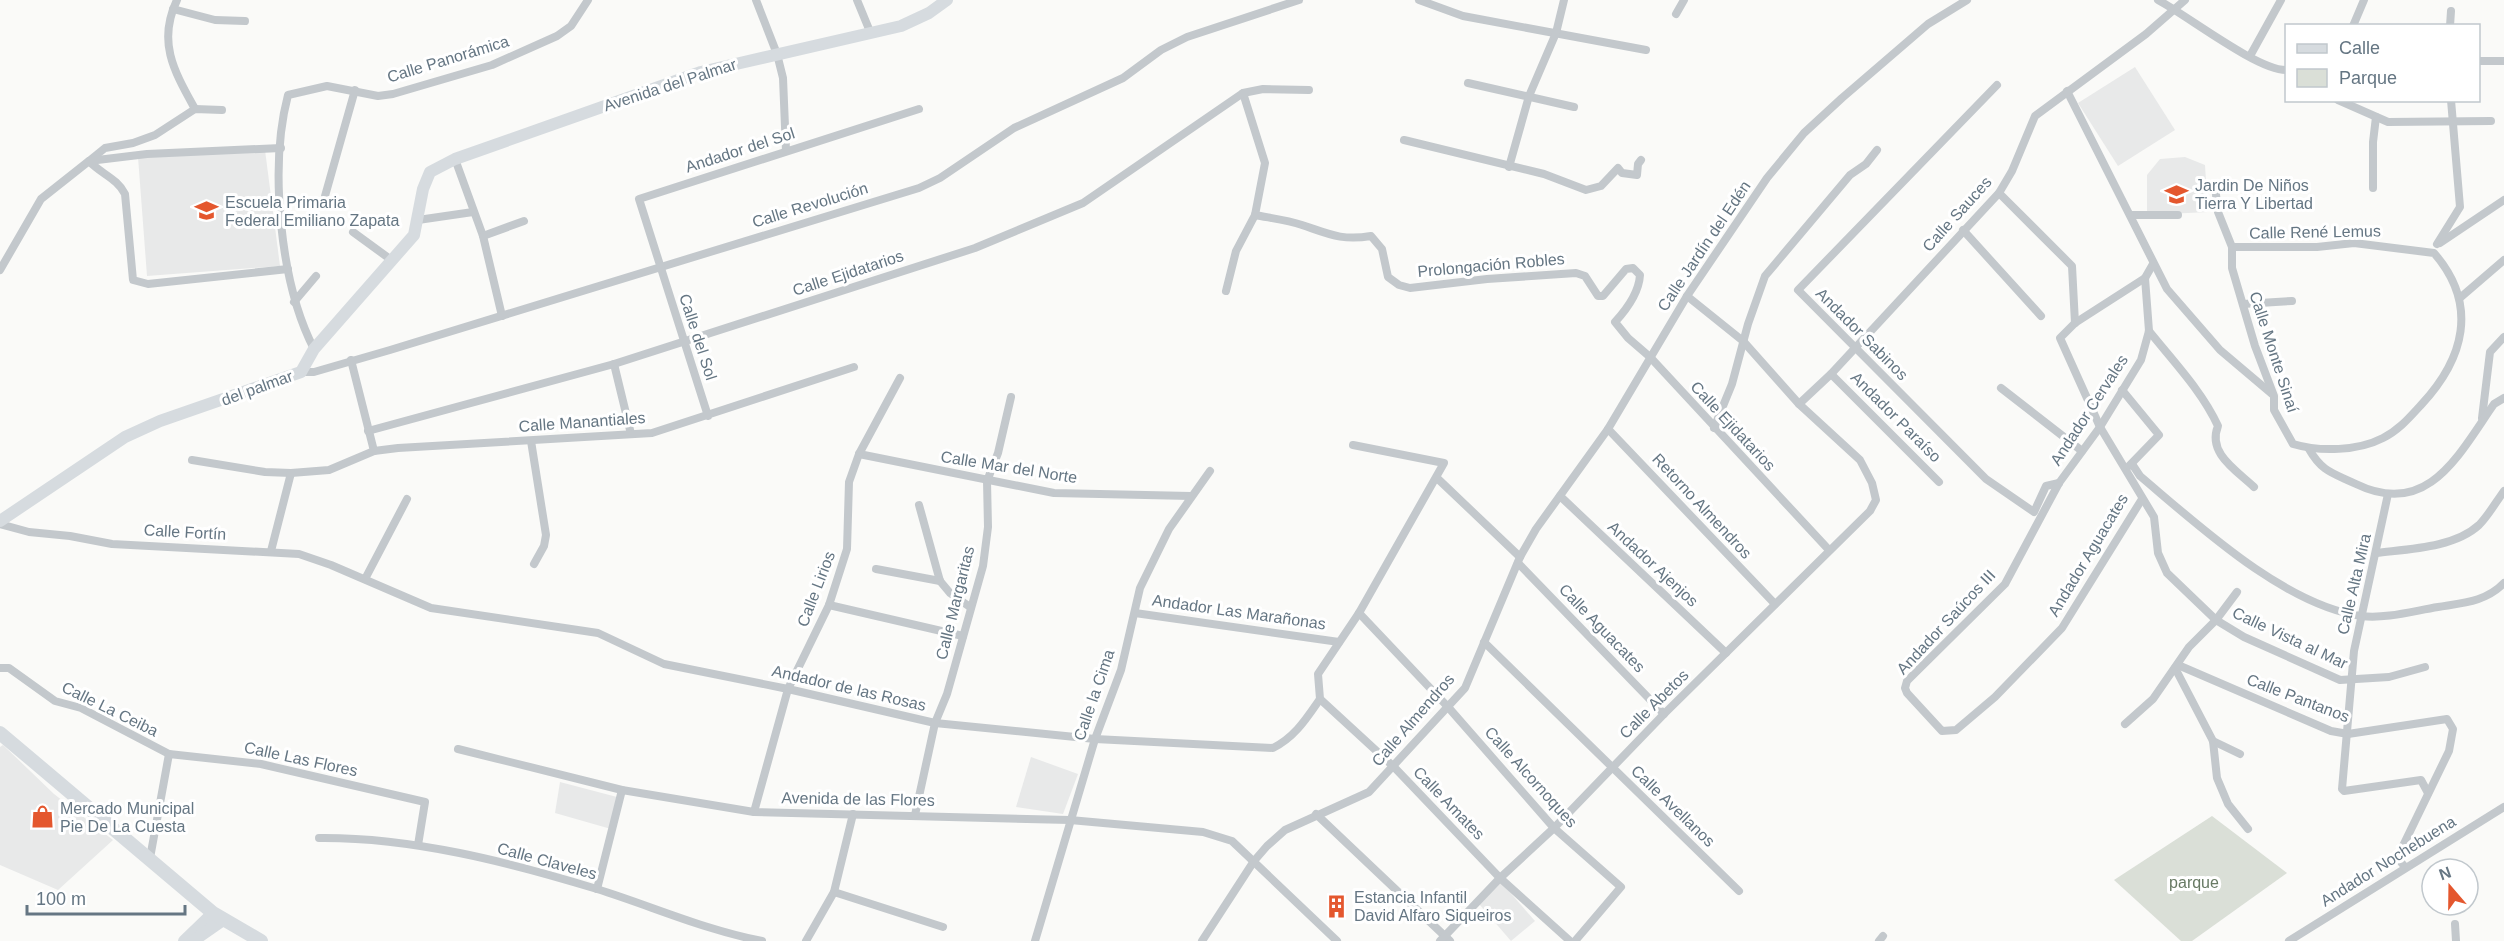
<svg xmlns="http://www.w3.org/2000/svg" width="2504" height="941" font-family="Helvetica,sans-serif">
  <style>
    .built { fill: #e8e9e9 }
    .green { fill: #dadfd7 }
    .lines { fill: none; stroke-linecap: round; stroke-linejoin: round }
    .street { stroke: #c3c8cc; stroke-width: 8 }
    .secondary { stroke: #d6dbdf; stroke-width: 12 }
    .primary { stroke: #d6dbdf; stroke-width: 14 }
    .labels { text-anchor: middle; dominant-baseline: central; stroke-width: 6; stroke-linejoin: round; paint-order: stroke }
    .street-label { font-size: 16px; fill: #657683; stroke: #fff }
    .poi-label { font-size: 16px; fill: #657683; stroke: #fff; text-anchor: start }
    .park-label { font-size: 16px; fill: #687a64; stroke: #fff }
  </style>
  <rect width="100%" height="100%" fill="#fafaf8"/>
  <g class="built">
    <polygon points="2135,67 2175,130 2118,166 2078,103"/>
    <polygon points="265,150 280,266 147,276 138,157"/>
    <polygon points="2185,157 2205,165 2208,212 2147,215 2147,175 2160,159"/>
    <polygon points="3,745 54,794 113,840 58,890 0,865 0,747"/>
    <polygon points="1031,757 1078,774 1063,814 1016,807"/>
    <polygon points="560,782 617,797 611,829 555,813"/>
    <polygon points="1501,882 1535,921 1511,941 1479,904"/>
  </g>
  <polygon class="green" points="2212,816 2287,873 2192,941 2181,941 2114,880"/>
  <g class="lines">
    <g class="street">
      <path d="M177 0C157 42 174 71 195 109"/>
      <polyline points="756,0 777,54 783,78 786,151"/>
      <polyline points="857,0 871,34"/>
      <polyline points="1419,0 1463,16 1646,50"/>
      <path d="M2158 0C2188 16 2257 70 2286 70"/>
      <polyline points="173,9 215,20 245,21"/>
      <polyline points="1676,14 1684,0"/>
      <polyline points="2353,26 2364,0"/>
      <polyline points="2450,26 2451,11"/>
      <polyline points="2250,56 2281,0"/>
      <polyline points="2478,61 2504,61"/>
      <polyline points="1468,83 1574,107"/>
      <polyline points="1997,85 1798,290 1986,479 2034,512 2046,486 2059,483"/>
      <polyline points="2067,91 2167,289 2220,350 2272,394"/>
      <polyline points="2338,100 2388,122 2491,121"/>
      <path d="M222 110 195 109 155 135 133 143 105 148 89 161C101 174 117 178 125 194L133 280 148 284 288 269"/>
      <polyline points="1404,140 1544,174 1586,190 1601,186 1618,168 1622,173 1637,175 1638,164 1641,160"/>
      <polyline points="455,159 483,236 502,316"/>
      <polyline points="1509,167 1529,96 1556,33 1564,0"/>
      <path d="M2215 186 2218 212 2232 247V268L2255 346 2274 396V410L2293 444C2320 452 2358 451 2383 438 2399 430 2409 418 2421 405 2464 359 2479 305 2434 253L2354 243 2317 247H2232"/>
      <polyline points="2373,188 2373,142 2376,117"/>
      <polyline points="1999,193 2072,266 2075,323"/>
      <polyline points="325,196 355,90"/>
      <path d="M1255 215C1270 218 1287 220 1302 225 1329 234 1342 241 1371 236L1382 249 1388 277 1399 285 1410 288 1487 279 1576 273 1585 276 1598 296H1603L1626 269 1633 268 1640 275C1639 292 1627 309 1615 322L1628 338 1650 357 1829 550"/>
      <polyline points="2131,215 2178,215"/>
      <polyline points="418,220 473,212"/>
      <polyline points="1963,230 2041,316"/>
      <polyline points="353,232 390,259"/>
      <polyline points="483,236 524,221"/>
      <polyline points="2440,243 2504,200"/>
      <polyline points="2437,244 2460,207 2451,100"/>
      <polyline points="0,270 41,199 89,161 147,154 281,148"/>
      <polyline points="2145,278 2075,323 2060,338 2100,427 2154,517 2158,553 2167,573 2216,620 2244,637 2340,680 2389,677 2425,667"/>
      <polyline points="1226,291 1236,251 1255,215 1265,163 1243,93"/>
      <polyline points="2461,297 2504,260"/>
      <polyline points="294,302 316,276"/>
      <polyline points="2243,304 2292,301"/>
      <path d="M2149 331C2173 361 2202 391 2218 426 2207 453 2236 470 2254 487"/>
      <path d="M314 349C280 283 269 167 288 95L327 86 378 96 393 94 492 65 557 36 571 26 588 0"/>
      <polyline points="351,360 374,451"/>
      <polyline points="614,364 631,434"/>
      <polyline points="301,372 314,372 390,350 919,188 940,178 1014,128 1123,78 1161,50 1187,37 1299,0"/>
      <polyline points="1831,374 1939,482"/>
      <polyline points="2001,388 2082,451"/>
      <polyline points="2122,390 2159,435 2129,466"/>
      <polyline points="1799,404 1831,374 1999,193 2012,171 2035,116 2146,34 2185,0"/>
      <polyline points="708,416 639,199 919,109"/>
      <polyline points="2482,418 2490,352 2504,337"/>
      <polyline points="1714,428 1732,384 1748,324 1765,276 1850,175 1866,164 1877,150"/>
      <polyline points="1608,429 1775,604"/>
      <polyline points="368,431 614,364 975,248 1083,203 1243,93 1263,89 1309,90"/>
      <polyline points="531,441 546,535 544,546 534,564"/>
      <polyline points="1353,445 1444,463 1359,613 1318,674 1320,699 1394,767 1500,878 1570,941"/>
      <path d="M2309 449C2322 472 2333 473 2356 484 2428 519 2459 454 2494 404L2504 398"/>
      <polyline points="859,454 1054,493 1191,496"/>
      <polyline points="192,460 265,472 291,473 329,470 374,451 398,448 652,433 854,367"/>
      <path d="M2132 464 2140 476C2198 525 2284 605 2361 616 2386 619 2413 611 2438 607 2462 603 2486 602 2504 583"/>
      <polyline points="1437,478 1520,557"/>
      <polyline points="2388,494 2354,651 2342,789 2344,791 2421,780 2428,793"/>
      <polyline points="1560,496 1726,653"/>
      <polyline points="2142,499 2062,628 1995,697 1956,730 1942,731 1907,693 1905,688 1907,681 2005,584 2059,483 2100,427 2141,360 2149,331 2145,278 2153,264"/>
      <polyline points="919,505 940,581 950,593 970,607"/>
      <path d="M0 524 29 532 70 536 112 544 299 554 331 565 431 608 598 633 664 664 788 689 935 723 1095 739 1273 748C1295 737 1306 719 1320 699"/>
      <polyline points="271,551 291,473"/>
      <path d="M2376 553C2408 549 2454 548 2479 525 2488 516 2496 502 2504 491"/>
      <polyline points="1518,563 1664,714"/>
      <polyline points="876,569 940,581"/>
      <polyline points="365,579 407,499"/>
      <polyline points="829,605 963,636"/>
      <polyline points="1135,613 1339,642"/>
      <polyline points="1359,613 1448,707 1554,828 1621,887 1575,941"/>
      <polyline points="1484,642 1739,891"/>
      <polyline points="2178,665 2331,731 2348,734 2447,719 2453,729 2449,751 2400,852 2400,861 2405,867"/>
      <polyline points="0,668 9,668 55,701 81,708 169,754 261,764 425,802 418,845"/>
      <polyline points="2175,668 2213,741 2217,778 2228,804 2248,829"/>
      <polyline points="2125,724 2153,699 2189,647 2216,620 2237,592"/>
      <polyline points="2213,741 2240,754"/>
      <polyline points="458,749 622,790 754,812 1070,820 1203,832 1232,841 1337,941"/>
      <polyline points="754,812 788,689 829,605 847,549 849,482 859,454 900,378"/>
      <polyline points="1316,814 1450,941"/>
      <polyline points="915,815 935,723 947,694 983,566 988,527 987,481 998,453 1011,397"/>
      <path d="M319 838C411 837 509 862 597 889 654 907 702 929 762 941"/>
      <polyline points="150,858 169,754"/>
      <polyline points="597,889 622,790"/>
      <polyline points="834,892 943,927"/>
      <polyline points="2455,924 2456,941"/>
      <polyline points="806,941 834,892 853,814"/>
      <polyline points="1035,941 1095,739 1121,670 1140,588 1169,529 1210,471"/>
      <polyline points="1202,941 1254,861 1267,846 1285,830 1369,792 1465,688 1520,557 1536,529 1608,429 1687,296 1767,178 1804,133 1842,98 1928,24 1967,0"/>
      <polyline points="1440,941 1500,878 1554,828 1664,714 1870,511 1876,500 1872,483 1860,460 1799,404 1743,341 1687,296"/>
      <polyline points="1879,941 1883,936"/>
      <polyline points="2289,941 2504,807"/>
    </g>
    <g class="secondary">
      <polyline points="0,521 125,437 160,421 301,372 314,349 414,235 423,189 430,172 455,159 701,72 901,26 929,13 947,0"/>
      <polyline points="184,941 213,913"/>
      <polyline points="193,941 223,920"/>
    </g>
    <polyline class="primary" points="0,733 213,913 261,941"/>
  </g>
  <defs>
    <symbol id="school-bare" viewBox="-9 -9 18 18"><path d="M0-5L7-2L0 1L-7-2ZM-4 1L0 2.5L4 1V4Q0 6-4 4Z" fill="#e4572e" stroke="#fff" stroke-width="2.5" paint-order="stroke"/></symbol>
    <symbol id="shop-bare" viewBox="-9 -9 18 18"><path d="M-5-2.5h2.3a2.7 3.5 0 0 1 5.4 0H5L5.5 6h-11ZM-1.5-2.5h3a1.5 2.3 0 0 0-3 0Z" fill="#e4572e" stroke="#fff" stroke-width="2.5" paint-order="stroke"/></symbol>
    <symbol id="building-bare" viewBox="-9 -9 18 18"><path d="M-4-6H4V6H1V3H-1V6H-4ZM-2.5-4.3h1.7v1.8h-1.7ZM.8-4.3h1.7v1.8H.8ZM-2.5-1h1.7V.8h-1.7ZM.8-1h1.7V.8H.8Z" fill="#e4572e" stroke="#fff" stroke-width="2.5" paint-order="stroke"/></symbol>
  </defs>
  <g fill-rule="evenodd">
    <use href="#school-bare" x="2160" y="178" width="33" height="33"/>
    <use href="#school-bare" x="190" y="194" width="33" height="33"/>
    <use href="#shop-bare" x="26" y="800" width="33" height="33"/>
    <use href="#building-bare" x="1320" y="890" width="33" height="33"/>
  </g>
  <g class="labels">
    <g class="street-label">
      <text transform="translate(448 59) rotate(-17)">Calle Panorámica</text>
      <text transform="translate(670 85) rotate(-18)">Avenida del Palmar</text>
      <text transform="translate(740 150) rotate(-18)">Andador del Sol</text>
      <text transform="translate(810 205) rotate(-17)">Calle Revolución</text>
      <text transform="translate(1957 214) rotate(-48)">Calle Sauces</text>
      <text transform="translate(2315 232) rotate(-1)">Calle René Lemus</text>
      <text transform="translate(1704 246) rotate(-56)">Calle Jardín del Edén</text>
      <text transform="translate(1491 265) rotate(-5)">Prolongación Robles</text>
      <text transform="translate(848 273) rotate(-18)">Calle Ejidatarios</text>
      <text transform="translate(1862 334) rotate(45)">Andador Sabinos</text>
      <text transform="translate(698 337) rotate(72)">Calle del Sol</text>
      <text transform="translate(2274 352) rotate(72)">Calle Monte Sinaí</text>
      <text transform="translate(257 388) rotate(-20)">del palmar</text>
      <text transform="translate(2089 410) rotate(-57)">Andador Cervales</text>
      <text transform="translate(1896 417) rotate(45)">Andador Paraíso</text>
      <text transform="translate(582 422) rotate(-4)">Calle Manantiales</text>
      <text transform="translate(1733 426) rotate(47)">Calle Ejidatarios</text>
      <text transform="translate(1009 467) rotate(9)">Calle Mar del Norte</text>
      <text transform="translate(1702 506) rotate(47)">Retorno Almendros</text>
      <text transform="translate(185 532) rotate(3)">Calle Fortín</text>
      <text transform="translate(2088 555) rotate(-59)">Andador Aguacates</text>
      <text transform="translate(1653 564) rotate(43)">Andador Ajenjos</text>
      <text transform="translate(2354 584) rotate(-77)">Calle Alta Mira</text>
      <text transform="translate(816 589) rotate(-69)">Calle Lirios</text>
      <text transform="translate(955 603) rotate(-76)">Calle Margaritas</text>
      <text transform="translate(1239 612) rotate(8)">Andador Las Marañonas</text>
      <text transform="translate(1946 622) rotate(-47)">Andador Saúcos III</text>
      <text transform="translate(1602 628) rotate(46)">Calle Aguacates</text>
      <text transform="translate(2290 638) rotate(25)">Calle Vista al Mar</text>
      <text transform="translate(849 688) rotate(13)">Andador de las Rosas</text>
      <text transform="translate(1094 695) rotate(-71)">Calle la Cima</text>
      <text transform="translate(2298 698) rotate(21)">Calle Pantanos</text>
      <text transform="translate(1654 704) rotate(-45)">Calle Abetos</text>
      <text transform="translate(110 709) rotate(26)">Calle La Ceiba</text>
      <text transform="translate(1413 720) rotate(-49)">Calle Almendros</text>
      <text transform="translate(301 759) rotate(12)">Calle Las Flores</text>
      <text transform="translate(1531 777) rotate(48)">Calle Alcornoques</text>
      <text transform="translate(858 799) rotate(1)">Avenida de las Flores</text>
      <text transform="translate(1449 803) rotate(46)">Calle Amates</text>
      <text transform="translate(1673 806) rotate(44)">Calle Avellanos</text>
      <text transform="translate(547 861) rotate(15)">Calle Claveles</text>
      <text transform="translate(2388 861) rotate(-32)">Andador Nochebuena</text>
    </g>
    <g class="poi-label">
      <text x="2195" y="185">Jardin De Niños<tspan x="2195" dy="18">Tierra Y Libertad</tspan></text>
      <text x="225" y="202">Escuela Primaria<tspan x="225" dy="18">Federal Emiliano Zapata</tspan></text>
      <text x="60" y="808">Mercado Municipal<tspan x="60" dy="18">Pie De La Cuesta</tspan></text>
      <text x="1354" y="897">Estancia Infantil<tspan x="1354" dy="18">David Alfaro Siqueiros</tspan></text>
    </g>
    <g class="park-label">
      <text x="2194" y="882">parque</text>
    </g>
  </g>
  <rect x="2285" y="24" width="195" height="78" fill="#ffffff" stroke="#c1c8cd" stroke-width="1.5"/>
  <rect x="2297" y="44" width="30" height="9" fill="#d6dbdf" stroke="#c1c8cd" stroke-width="1.5"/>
  <text x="2339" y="54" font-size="18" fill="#657683">Calle</text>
  <rect x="2297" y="69" width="30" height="18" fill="#dadfd7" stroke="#c1c8cd" stroke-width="1.5"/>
  <text x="2339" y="84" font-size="18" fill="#657683">Parque</text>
  <g transform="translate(2450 887) rotate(340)"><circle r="28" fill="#ffffff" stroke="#c1c8cd" stroke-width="1.5"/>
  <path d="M0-4.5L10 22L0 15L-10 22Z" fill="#e4572e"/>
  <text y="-9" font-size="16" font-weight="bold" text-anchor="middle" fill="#657683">N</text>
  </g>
  <path d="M27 905v9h158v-9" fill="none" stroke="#657683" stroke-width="3"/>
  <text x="36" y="905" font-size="18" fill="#657683" stroke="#ffffff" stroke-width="4.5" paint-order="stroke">100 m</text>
</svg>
